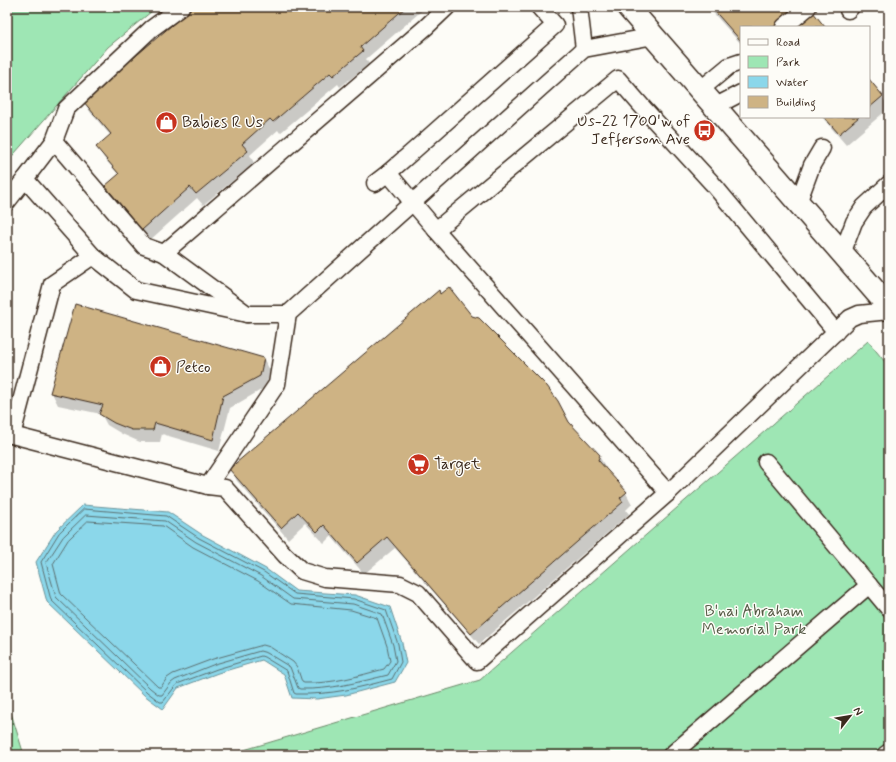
<svg xmlns="http://www.w3.org/2000/svg" width="896" height="762" font-family="Mynerve,sans-serif">
  <style>
    .green { fill: #9ee6b4; stroke: #6c8869 }
    .water { fill: #8bd7ea; stroke: #6b9298 }
    .shadow { fill: #0003 }
    .lines { fill: none; stroke-linecap: round; stroke-linejoin: round }
    .shore { stroke: #5b6f70; stroke-width: 1 }
    .building { fill: #ceb384; stroke: #3b2a1e }
    .minor-casing { stroke: #3b2a1e; stroke-width: 19 }
    .highway-casing { stroke: #3b2a1e; stroke-width: 25 }
    .minor { stroke: #fdfcf7; stroke-width: 16 }
    .highway { stroke: #fdfcf7; stroke-width: 22 }
    .labels { text-anchor: middle; dominant-baseline: central; stroke-width: 3; stroke-linejoin: round; paint-order: stroke }
    .poi-label { font-size: 16px; fill: #3b2a1e; stroke: #fdfcf7; text-anchor: start }
    .park-label { font-size: 16px; fill: #545944; stroke: #fdfcf7 }
  </style>
  <rect width="100%" height="100%" fill="#fdfcf7"/>
  <filter id="ink" filterUnits="userSpaceOnUse"><feTurbulence type="fractalNoise" baseFrequency=".025" numOctaves="2"/><feDisplacementMap in="SourceGraphic" scale="8" xChannelSelector="R" yChannelSelector="G"/><feConvolveMatrix kernelMatrix="1 2 1 2 8 2 1 2 1" color-interpolation-filters="sRGB"/></filter>
  <g filter="url(#ink)">
    <g class="green">
      <polygon points="7,7 157,7 108,47 7,162"/>
      <polygon points="868,341 889,367 889,755 227,755 480,680"/>
      <polygon points="7,700 24,755 7,755"/>
    </g>
    <polygon class="water" points="83,505 168,512 201,534 266,569 296,591 355,595 390,607 402,643 406,663 395,682 346,695 317,699 292,698 284,674 262,660 218,673 178,688 163,709 144,695 47,602 36,562 56,531"/>
    <g class="shadow">
      <polygon points="194,7 426,7 366,59 369,64 340,87 338,84 280,133 278,130 250,155 254,163 203,205 197,198 149,241 113,198 106,186 119,175 104,158 98,147 111,136 91,113 84,102"/>
      <polygon points="708,7 817,7 800,21 824,27 741,27 741,44"/>
      <polygon points="869,80 882,96 889,108 846,145 822,117 869,117"/>
      <polygon points="438,291 441,295 471,317 599,456 606,468 605,470 626,493 632,504 626,510 629,514 479,644 395,548 364,574 331,536 324,543 305,523 288,539 237,481 231,469"/>
      <polygon points="263,358 270,370 266,387 230,408 219,451 162,434 160,442 140,442 122,434 107,425 101,414 58,405 52,393"/>
    </g>
    <g class="lines">
      <g class="shore">
        <path d="M84 509 166 516 199 538 264 572 295 594 354 599 386 610 398 644 401 662 392 679C358 688 332 695 296 694L294 693 287 671 264 657 261 656 217 669 177 684 163 702H160L147 692 51 600 41 562 59 533Z"/>
        <path d="M86 515 165 521 196 542 261 576 293 599 353 604 382 614 393 645 396 661 388 675C359 682 330 690 300 689L298 688 290 667 267 653 260 651 215 664 175 680 171 683 162 695H159L150 688 56 597 46 563 63 537Z"/>
        <path d="M88 521 163 526 193 547 258 581 291 604 351 610 377 618 387 646 390 661 384 669C358 676 332 684 304 683L302 682 297 667 293 662 270 647 263 645 213 659 173 674 167 678 161 687H158L61 594 53 564 68 540Z"/>
      </g>
    </g>
    <g class="building">
      <polygon points="193,7 406,7 360,47 363,51 333,76 330,73 273,122 270,119 242,144 248,151 196,194 190,187 142,230 105,186 119,174 96,147 111,134 83,101"/>
      <polygon points="711,7 797,7 774,27 741,27 741,41"/>
      <polygon points="813,12 825,27 795,27"/>
      <polygon points="869,79 883,96 869,108"/>
      <polygon points="824,117 859,117 839,134"/>
      <polygon points="449,287 472,316 479,318 547,386 558,401 569,422 600,455 598,460 627,492 620,498 623,502 471,634 387,537 357,563 324,525 317,532 298,512 281,528 229,469 439,290 440,294"/>
      <polygon points="75,304 264,358 260,376 223,396 213,440 155,423 153,430 132,430 124,427 114,423 99,414 103,405 50,393"/>
    </g>
    <g class="lines">
      <defs>
        <g id="minor">
          <polyline points="539,7 555,25 411,153 388,173 436,230 668,493"/>
          <polyline points="579,7 584,49"/>
          <polyline points="848,10 851,7"/>
          <polyline points="784,27 808,7"/>
          <polyline points="654,36 584,49 288,314 277,384 208,486 225,488 285,555 302,571 325,578 400,584 418,593 477,661 668,493 850,318 859,314 889,311"/>
          <polyline points="700,90 729,66 741,62"/>
          <polyline points="714,107 741,93"/>
          <polyline points="54,141 144,246 164,253"/>
          <polyline points="25,179 54,141 66,109 151,29 181,7"/>
          <polyline points="375,183 388,173"/>
          <polyline points="7,202 25,179 93,256 136,290 247,314 288,314"/>
          <polyline points="798,203 812,165 822,148"/>
          <polyline points="436,230 618,79 646,111 712,183 836,332"/>
          <polyline points="842,254 854,222 864,207 889,184"/>
          <polyline points="247,314 164,253 426,27 447,7"/>
          <polyline points="7,433 12,435 208,486"/>
          <polyline points="12,435 52,284 93,256"/>
          <polyline points="766,462 869,585"/>
          <polyline points="671,755 869,585 889,609"/>
          <polyline points="885,755 889,752"/>
        </g>
        <polyline id="highway" points="628,7 889,307"/>
      </defs>
      <use href="#minor" class="minor-casing"/>
      <use href="#highway" class="highway-casing"/>
      <use href="#minor" class="minor"/>
      <use href="#highway" class="highway"/>
    </g>
  </g>
  <defs>
    <symbol id="shop-disc" viewBox="-11 -11 22 22"><circle r="9.5" fill="#c8321e" stroke="#fdfcf7"/><path d="M-5-2.5h2.3a2.7 3.5 0 0 1 5.4 0H5L5.5 6h-11ZM-1.5-2.5h3a1.5 2.3 0 0 0-3 0Z" fill="#fff"/></symbol>
    <symbol id="bus-disc" viewBox="-11 -11 22 22"><circle r="9.5" fill="#c8321e" stroke="#fdfcf7"/><path d="M-5-6H5V4H4V6H2V4H-2V6H-4V4H-5ZM-3.5-4V0h7V-4ZM-3.5 1.2v1.5H-2V1.2ZM2 1.2v1.5H3.5V1.2Z" fill="#fff"/></symbol>
    <symbol id="supermarket-disc" viewBox="-11 -11 22 22"><circle r="9.5" fill="#c8321e" stroke="#fdfcf7"/><path d="M-6-5.5h2.5l.6 2H6L4.5 2H-2.5L-4.4-4H-6ZM-1.5 3.2a1.3 1.3 0 1 0 .1 0ZM3 3.2a1.3 1.3 0 1 0 .1 0Z" fill="#fff"/></symbol>
  </defs>
  <g fill-rule="evenodd">
    <use href="#shop-disc" x="154" y="110" width="25" height="25"/>
    <use href="#bus-disc" x="692" y="118" width="25" height="25"/>
    <use href="#shop-disc" x="148" y="354" width="25" height="25"/>
    <use href="#supermarket-disc" x="406" y="452" width="25" height="25"/>
  </g>
  <g class="labels">
    <g class="poi-label">
      <text x="690" y="121" text-anchor="end">Us-22 1700'w of<tspan x="690" dy="18">Jefferson Ave</tspan></text>
      <text x="182" y="122">Babies R Us</text>
      <text x="176" y="367">Petco</text>
      <text x="434" y="464">Target</text>
    </g>
    <g class="park-label">
      <text x="754" y="611">B'nai Abraham<tspan x="754" dy="18">Memorial Park</tspan></text>
    </g>
  </g>
  <rect width="896" height="762" fill="none" stroke="#fdfcf7" stroke-width="24"/>
  <rect x="12" y="12" width="872" height="738" fill="none" stroke="#3b2a1e" stroke-width="1.5" filter="url(#ink)"/>
  <rect x="740" y="26" width="130" height="92" fill="#fdfcf7" stroke="#afa8a0"/>
  <rect x="748" y="39" width="20" height="6" fill="#fdfcf7" stroke="#afa8a0"/>
  <text x="776" y="46" font-size="12" fill="#3b2a1e">Road</text>
  <rect x="748" y="56" width="20" height="12" fill="#9ee6b4" stroke="#afa8a0"/>
  <text x="776" y="66" font-size="12" fill="#3b2a1e">Park</text>
  <rect x="748" y="76" width="20" height="12" fill="#8bd7ea" stroke="#afa8a0"/>
  <text x="776" y="86" font-size="12" fill="#3b2a1e">Water</text>
  <rect x="748" y="96" width="20" height="12" fill="#ceb384" stroke="#afa8a0"/>
  <text x="776" y="106" font-size="12" fill="#3b2a1e">Building</text>
  <g transform="translate(850 716) rotate(59)" stroke="#fdfcf7" stroke-width="3" paint-order="stroke">
  <path d="M0-3L7 15L0 10L-7 15Z" fill="#3b2a1e"/>
  <text y="-6" font-size="11" font-weight="bold" text-anchor="middle" fill="#3b2a1e">N</text>
  </g>
</svg>
